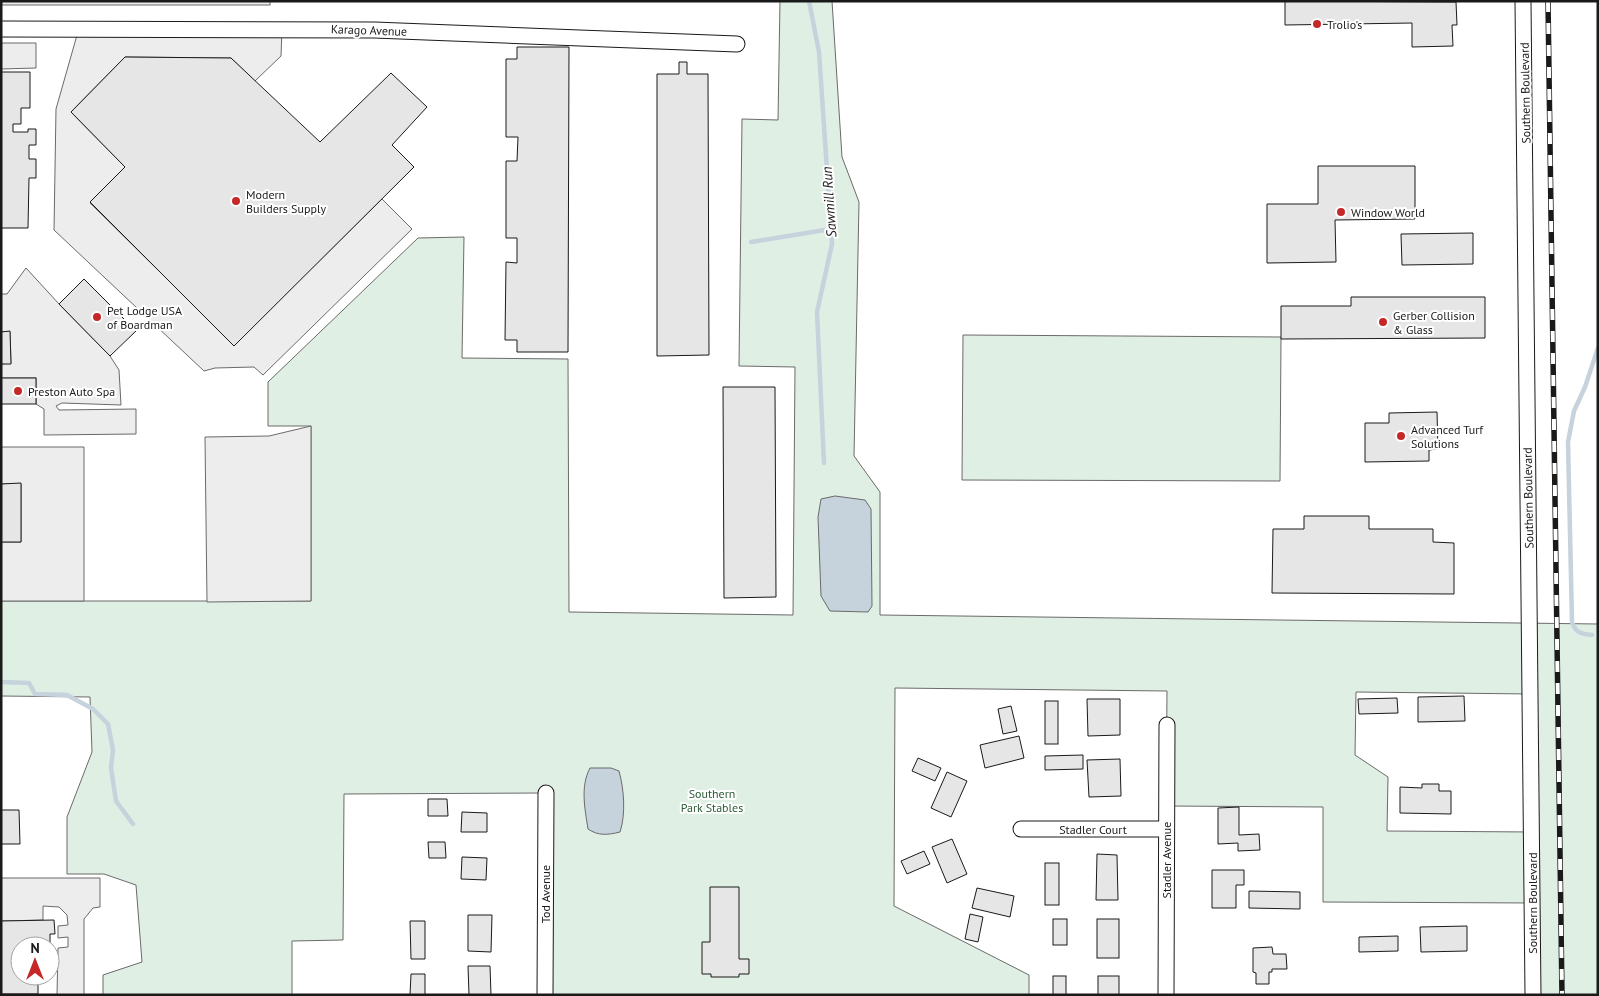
<svg xmlns="http://www.w3.org/2000/svg" width="1599" height="996" font-family="'PT Sans',sans-serif">
  <style>
    .green { fill: #e0efe3; stroke: #6a6a6a; fill-rule: evenodd }
    .parking { fill: #ededed; stroke: #6a6a6a }
    .water { fill: #c6d2dc; stroke: #6a6a6a }
    .lines { fill: none; stroke-linecap: round; stroke-linejoin: round }
    .stream { stroke: #c6d2dc; stroke-width: 4.5 }
    .building { fill: #e6e6e6; stroke: #1a1a1a }
    .minor-casing { stroke: #1a1a1a; stroke-width: 17 }
    .minor { stroke: #fff; stroke-width: 15 }
    .rail-casing { stroke: #1a1a1a; stroke-width: 5.5 }
    .rail { stroke: #fff; stroke-width: 4; stroke-dasharray: 11; stroke-linecap: butt }
    .poi-dot { fill: #c62828; stroke: #fff; stroke-width: 2 }
    .labels { text-anchor: middle; dominant-baseline: central; stroke-width: 4; stroke-linejoin: round; paint-order: stroke }
    .poi-label { font-size: 12px; fill: #1a1a1a; stroke: #fff; text-anchor: start }
    .street-label { font-size: 12px; fill: #1a1a1a; stroke: #fff }
    .park-label { font-size: 12px; fill: #2b5a34; stroke: #fff }
    .water-label { font-size: 14px; font-style: italic; fill: #1a1a1a; stroke: #fff }
  </style>
  <rect width="100%" height="100%" fill="#fff"/>
  <g class="green">
    <path d="M780 1H832L842 157 859 202 854 456 880 492V615L1598 624V995H1533L1532 903 1323 902V807L1166 806 1167 691 895 688 894 906 1029 975V995H545L541 793 344 794 343 940 292 941V995H103V975L142 962 136 885 104 874H67V817L92 752 90 697 1 696V601H311V426H268V382L418 238 464 237 462 358 568 359 569 612 793 615 795 367 739 366 742 119 778 120ZM1356 692 1531 694 1532 832 1387 831 1388 777 1355 755Z"/>
    <polygon points="963,335 1281,337 1280,481 962,480"/>
  </g>
  <g class="parking">
    <rect x="1" y="1" width="269" height="4"/>
    <polygon points="79,28 282,29 281,56 255,81 231,58 125,57 71,112 125,167 90,203 234,345 382,199 412,229 263,375 254,367 215,368 204,371 54,230 56,109"/>
    <polygon points="1,43 36,43 36,68 1,69"/>
    <polygon points="26,268 59,304 110,356 119,370 121,405 62,403 56,406 59,410 136,409 136,434 44,435 44,409 36,404 36,378 1,378 1,364 11,363 10,332 1,332 1,294 7,294"/>
    <polygon points="311,426 311,601 207,602 205,437 269,436"/>
    <polygon points="1,447 84,447 84,601 1,601 1,542 21,542 21,484 1,484"/>
    <polygon points="1,878 100,878 100,907 93,908 84,919 84,995 57,995 58,948 68,947 68,937 58,938 58,926 68,925 67,915 59,907 43,906 43,920 1,921"/>
  </g>
  <g class="water">
    <polygon points="835,496 865,500 871,509 872,606 868,612 830,611 821,596 818,517 821,499"/>
    <path d="M590 768H611L619 771C624 789 626 814 620 832 608 835 598 836 588 829 585 809 580 787 590 768Z"/>
  </g>
  <g class="lines">
    <g class="stream">
      <polyline points="809,1 819,52 832,244 817,312 824,463"/>
      <polyline points="751,242 831,229"/>
      <path d="M1592 635C1581 634 1576 633 1572 622L1568 442 1574 411 1585 387 1598 348"/>
      <polyline points="1,682 29,683 35,694 67,695 93,709 108,724 113,750 111,768 116,801 133,824"/>
    </g>
  </g>
  <g class="building">
    <polygon points="1285,1 1456,2 1457,25 1452,25 1453,46 1412,47 1412,23 1285,25"/>
    <polygon points="517,47 569,47 568,352 517,352 517,340 505,340 506,262 517,263 517,238 506,238 506,161 517,161 518,137 506,137 506,59 517,59"/>
    <polygon points="125,57 231,58 320,142 391,73 427,107 392,145 414,167 234,346 90,202 125,167 71,112"/>
    <polygon points="679,62 687,62 687,74 708,74 709,355 657,356 657,74 679,74"/>
    <polygon points="1,72 30,72 30,108 21,108 21,124 13,124 13,132 28,132 28,129 36,129 36,145 29,145 29,159 36,159 36,178 29,178 28,228 1,228"/>
    <polygon points="1318,166 1415,166 1415,219 1335,220 1336,262 1267,263 1267,204 1318,204"/>
    <polygon points="1473,233 1473,264 1402,265 1401,234"/>
    <polygon points="84,279 136,331 110,356 59,304"/>
    <polygon points="1351,297 1485,297 1485,338 1281,339 1281,306 1351,306"/>
    <polygon points="10,331 11,364 1,364 1,332"/>
    <rect x="1" y="378" width="35" height="26"/>
    <polygon points="723,387 775,387 776,597 724,598"/>
    <polygon points="1437,412 1438,449 1429,450 1429,461 1365,462 1365,423 1389,423 1389,413"/>
    <polygon points="21,483 21,542 1,542 1,484"/>
    <polygon points="1304,516 1369,516 1369,529 1433,529 1433,542 1454,543 1454,594 1272,593 1273,529 1304,529"/>
    <polygon points="1464,696 1465,721 1418,722 1418,697"/>
    <polygon points="1397,698 1398,713 1359,714 1358,699"/>
    <polygon points="1087,699 1120,699 1120,735 1088,736"/>
    <rect x="1045" y="701" width="13" height="43"/>
    <polygon points="1011,706 1017,731 1003,734 998,709"/>
    <polygon points="1019,736 1024,758 985,768 980,745"/>
    <polygon points="1083,755 1083,769 1045,770 1045,756"/>
    <polygon points="918,758 941,768 935,781 912,771"/>
    <polygon points="1120,759 1121,796 1089,797 1087,760"/>
    <polygon points="947,772 967,781 951,817 931,808"/>
    <polygon points="1422,784 1439,784 1439,791 1451,791 1451,814 1400,813 1400,787 1422,788"/>
    <polygon points="428,799 447,799 448,816 428,816"/>
    <polygon points="1239,807 1239,835 1259,834 1260,850 1238,851 1238,843 1218,844 1218,808"/>
    <polygon points="1,810 19,810 20,844 1,844"/>
    <polygon points="462,812 487,813 487,832 461,832"/>
    <polygon points="952,839 967,874 947,883 932,847"/>
    <polygon points="428,842 445,842 446,858 429,858"/>
    <polygon points="924,851 930,864 907,874 901,861"/>
    <polygon points="1097,854 1117,855 1118,900 1096,900"/>
    <polygon points="462,857 487,858 486,880 461,879"/>
    <rect x="1045" y="863" width="14" height="42"/>
    <polygon points="1212,870 1244,870 1244,885 1236,885 1236,908 1212,908"/>
    <polygon points="710,887 739,887 739,959 749,959 749,974 739,974 739,977 711,977 711,974 702,974 702,942 710,942"/>
    <polygon points="977,888 1014,896 1010,917 972,908"/>
    <polygon points="1249,891 1300,892 1300,909 1249,908"/>
    <polygon points="970,914 983,917 978,942 965,939"/>
    <polygon points="468,915 492,915 491,952 468,951"/>
    <rect x="1053" y="919" width="14" height="26"/>
    <rect x="1097" y="919" width="22" height="39"/>
    <polygon points="54,920 55,934 50,934 50,970 50,946 20,946 20,976 38,976 38,994 1,994 1,921"/>
    <polygon points="410,921 425,921 425,959 411,959"/>
    <polygon points="1467,926 1467,951 1421,952 1420,927"/>
    <polygon points="1398,936 1398,951 1359,952 1359,937"/>
    <polygon points="1272,947 1273,954 1286,954 1287,969 1272,969 1272,972 1269,972 1269,984 1256,984 1256,973 1253,972 1253,948"/>
    <polygon points="468,966 490,966 491,995 469,995"/>
    <polygon points="411,974 425,974 425,995 410,995"/>
    <rect x="1053" y="976" width="13" height="19"/>
    <rect x="1098" y="976" width="21" height="19"/>
  </g>
  <g class="lines">
    <defs>
      <g id="minor">
        <polyline points="1523,1 1533,995"/>
        <polyline points="1,29 374,30 737,44"/>
        <polyline points="1021,829 1166,829"/>
        <polyline points="545,995 546,793"/>
        <polyline points="1166,995 1167,725"/>
      </g>
    </defs>
    <use href="#minor" class="minor-casing"/>
    <use href="#minor" class="minor"/>
    <defs>
      <polyline id="rail" points="1548,1 1562,995"/>
    </defs>
    <use href="#rail" class="rail-casing"/>
    <use href="#rail" class="rail"/>
  </g>
  <g class="poi-dot">
    <circle cx="1317" cy="24" r="5"/>
    <circle cx="236" cy="201" r="5"/>
    <circle cx="1341" cy="212" r="5"/>
    <circle cx="97" cy="317" r="5"/>
    <circle cx="1383" cy="322" r="5"/>
    <circle cx="18" cy="391" r="5"/>
    <circle cx="1401" cy="436" r="5"/>
  </g>
  <g class="labels">
    <g class="poi-label">
      <text x="1327" y="24">Trolio's</text>
      <text x="246" y="194">Modern<tspan x="246" dy="14">Builders Supply</tspan></text>
      <text x="1351" y="212">Window World</text>
      <text x="107" y="310">Pet Lodge USA<tspan x="107" dy="14">of Boardman</tspan></text>
      <text x="1393" y="315">Gerber Collision<tspan x="1393" dy="14">&amp; Glass</tspan></text>
      <text x="28" y="391">Preston Auto Spa</text>
      <text x="1411" y="429">Advanced Turf<tspan x="1411" dy="14">Solutions</tspan></text>
    </g>
    <g class="street-label">
      <text transform="translate(369 30) rotate(2)">Karago Avenue</text>
      <text transform="translate(1525 93) rotate(-91)">Southern Boulevard</text>
      <text transform="translate(1528 498) rotate(-91)">Southern Boulevard</text>
      <text x="1093" y="829">Stadler Court</text>
      <text transform="translate(1166 860) rotate(-90)">Stadler Avenue</text>
      <text transform="translate(545 894) rotate(-90)">Tod Avenue</text>
      <text transform="translate(1532 903) rotate(-90)">Southern Boulevard</text>
    </g>
    <g class="park-label">
      <text x="712" y="793">Southern<tspan x="712" dy="14">Park Stables</tspan></text>
    </g>
    <g class="water-label">
      <text transform="translate(829 202) rotate(-94)">Sawmill Run</text>
    </g>
  </g>
  <rect width="1599" height="996" fill="none" stroke="#1a1a1a" stroke-width="5"/>
  <g transform="translate(35 961)"><circle r="24" fill="#ffffff" stroke="#a3a3a3"/>
  <path d="M0-4L9 19L0 12L-9 19Z" fill="#c62828"/>
  <text y="-8" font-size="14" font-weight="bold" text-anchor="middle" fill="#1a1a1a">N</text>
  </g>
</svg>
